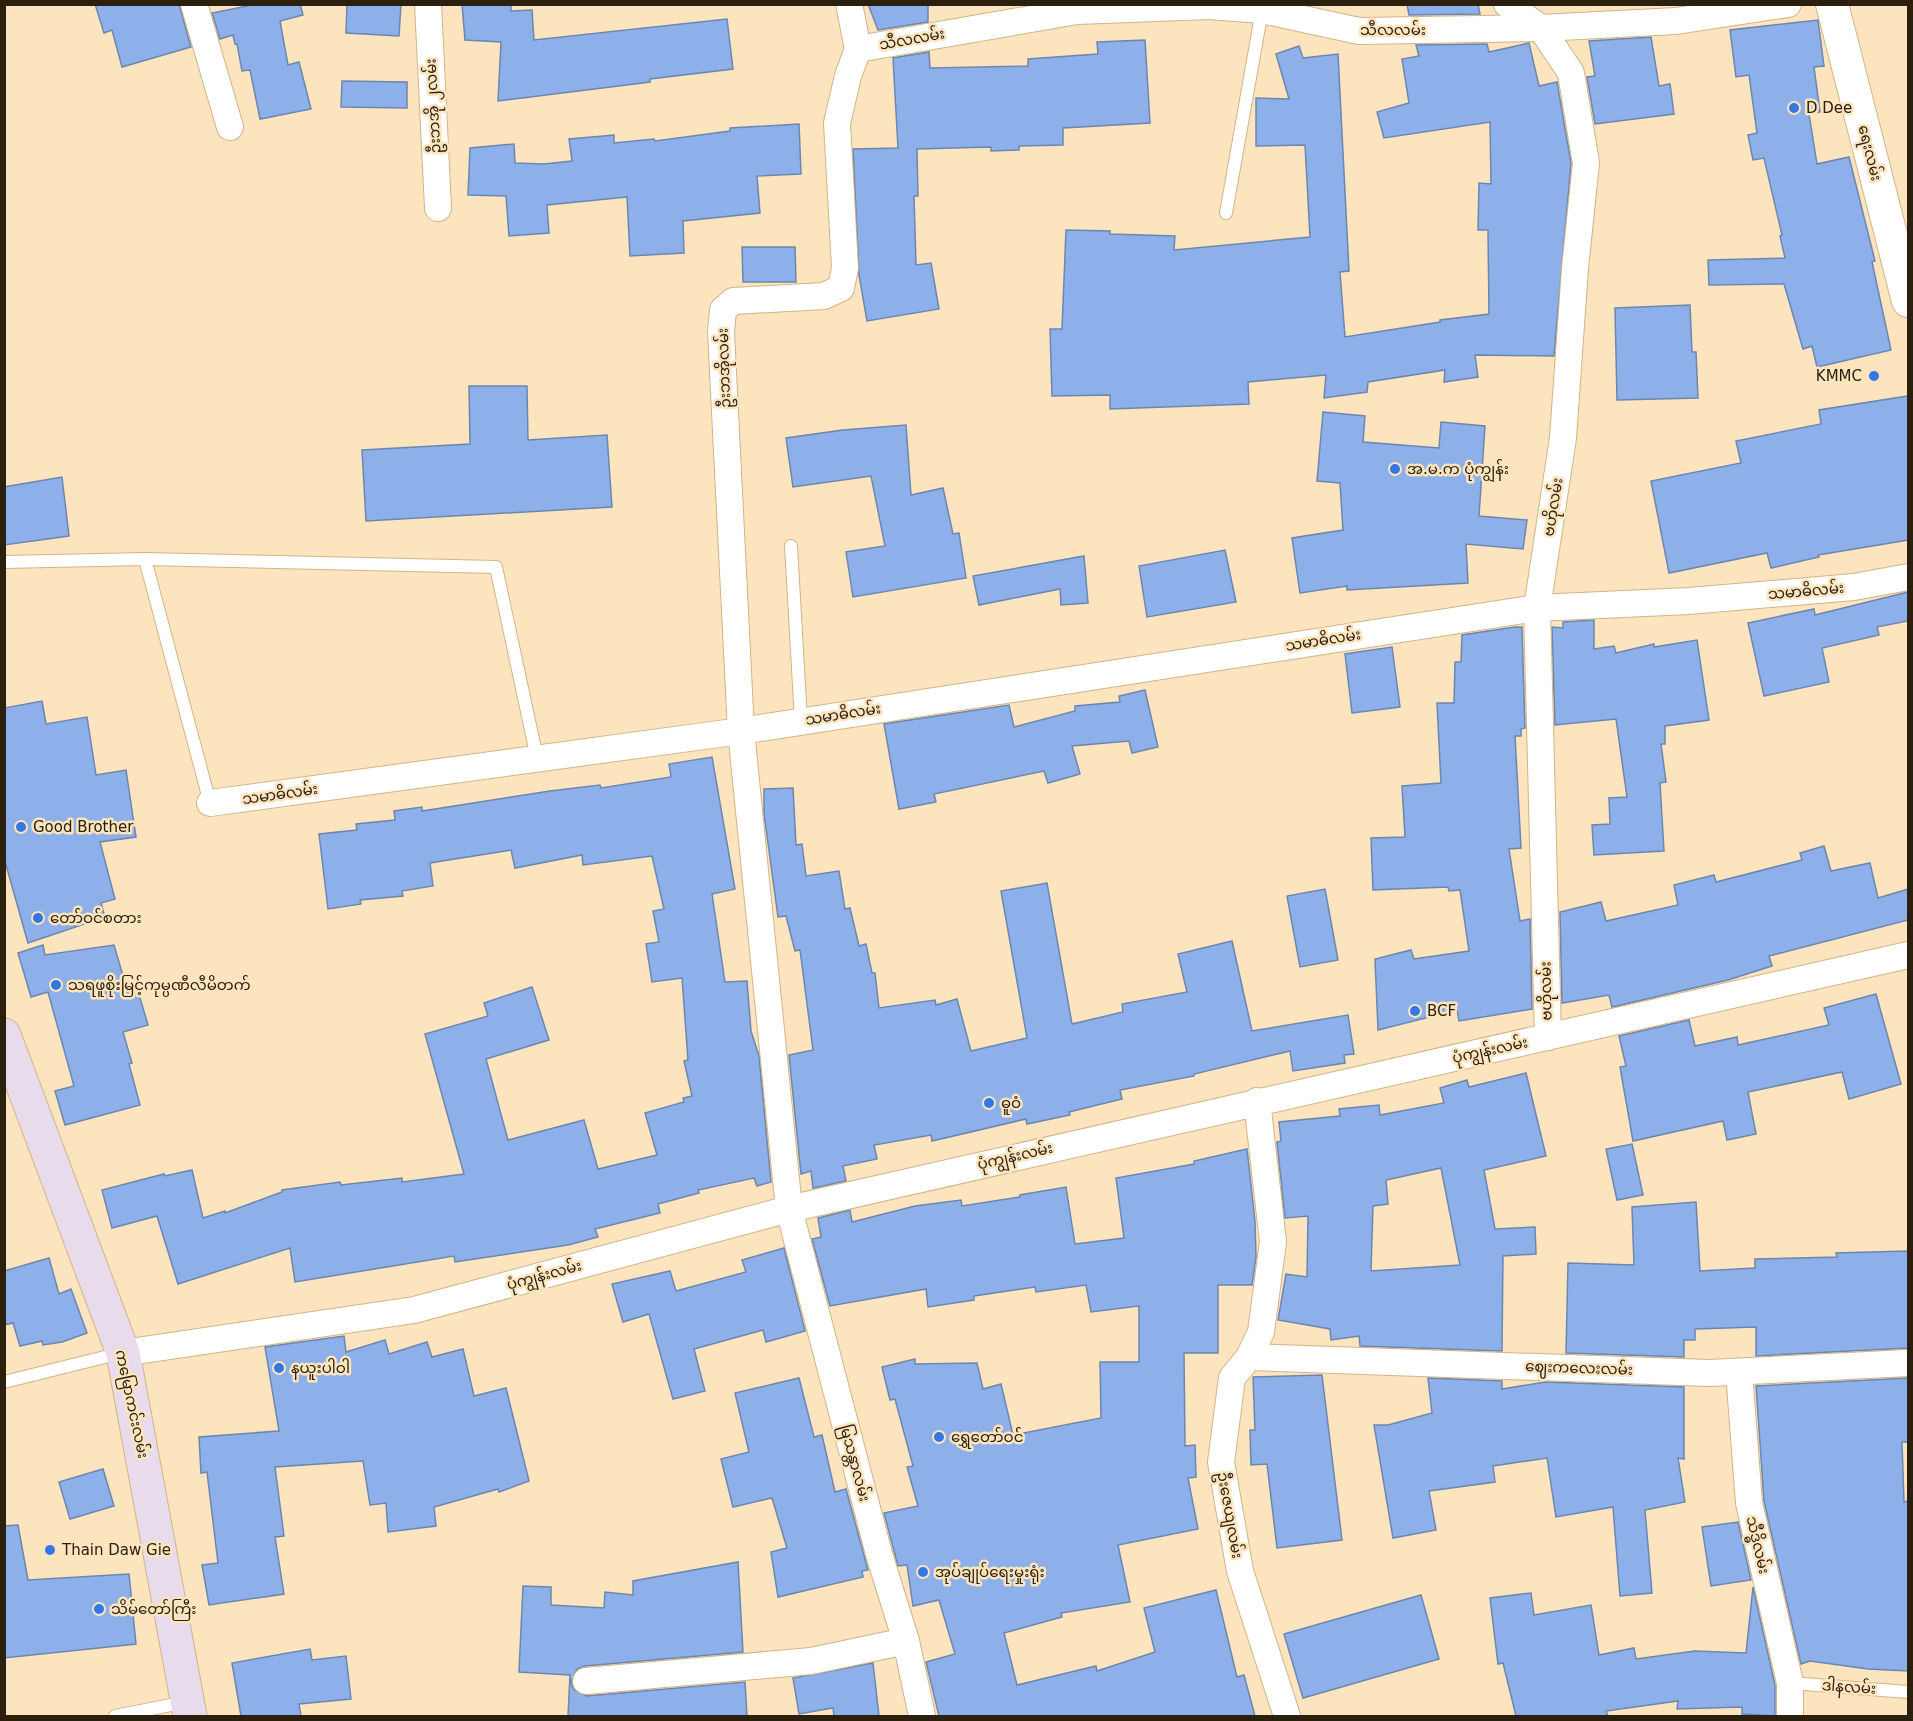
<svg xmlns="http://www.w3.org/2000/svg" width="1913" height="1721" font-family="'DejaVu Sans','Noto Sans Myanmar',sans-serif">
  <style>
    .building { fill: #8db0ea; stroke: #6c86b0; stroke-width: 1.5; fill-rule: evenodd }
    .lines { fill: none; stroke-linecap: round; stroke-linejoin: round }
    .service-casing { stroke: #d1b586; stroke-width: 14 }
    .minor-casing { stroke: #d1b586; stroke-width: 28 }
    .tertiary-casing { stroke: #d1b586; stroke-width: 34 }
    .secondary-casing { stroke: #d1b586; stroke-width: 35 }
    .service { stroke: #fff; stroke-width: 12 }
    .minor { stroke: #fff; stroke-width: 26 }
    .tertiary { stroke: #fff; stroke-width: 32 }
    .secondary { stroke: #e8dbec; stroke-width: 33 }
    .poi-dot { fill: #3377e4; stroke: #fce4be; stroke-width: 2 }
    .labels { text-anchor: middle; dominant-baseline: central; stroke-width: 5; stroke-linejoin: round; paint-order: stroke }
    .street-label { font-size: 15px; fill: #2b200d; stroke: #fce4be }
    .poi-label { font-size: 15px; fill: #2b200d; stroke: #fce4be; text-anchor: start }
  </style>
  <rect width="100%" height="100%" fill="#fce4be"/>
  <g class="building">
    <polygon points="95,4 179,4 191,47 122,67 112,30 104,33"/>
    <polygon points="257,4 300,4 303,15 280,21 288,65 299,62 311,109 260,119 250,70 242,71 237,44 235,44 233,35 220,39 212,13"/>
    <polygon points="347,4 401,4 399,36 346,33"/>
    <polygon points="462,4 511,4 511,11 532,10 534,40 727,19 733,69 650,79 650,82 498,101 501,42 465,40"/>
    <polygon points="868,4 928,4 928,22 878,30"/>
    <polygon points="1407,4 1478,4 1480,14 1409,15"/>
    <polygon points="1818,20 1824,66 1814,67 1820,112 1809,114 1817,164 1849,157 1875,261 1872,262 1891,350 1817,367 1812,346 1803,349 1784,284 1709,285 1708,260 1785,258 1780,236 1782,235 1764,158 1753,160 1748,135 1757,133 1749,75 1736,77 1730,30"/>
    <polygon points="1651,37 1659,86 1670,84 1674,114 1595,124 1587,77 1595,76 1589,41"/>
    <polygon points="1145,40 1150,123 1063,128 1063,145 1019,146 1019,150 991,151 991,147 917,149 918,196 914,196 916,265 931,263 939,309 867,321 859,275 853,149 898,148 893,58 929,52 930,68 1028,66 1028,59 1098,54 1097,42"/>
    <polygon points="1529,43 1539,86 1557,82 1571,163 1554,356 1475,355 1478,377 1444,382 1445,370 1368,382 1367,392 1324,398 1326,375 1248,382 1249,404 1110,409 1110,395 1052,396 1050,329 1062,329 1066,230 1110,231 1110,234 1175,236 1174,250 1310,237 1305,145 1256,146 1256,98 1289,99 1276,54 1299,46 1303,58 1338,54 1349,271 1340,272 1345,337 1440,322 1440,320 1489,314 1488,230 1478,230 1479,183 1491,184 1490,122 1384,138 1377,112 1409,103 1402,59 1419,56 1416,45 1487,44 1489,52"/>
    <polygon points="342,81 407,82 407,108 341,107"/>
    <polygon points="799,124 801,174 757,176 760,213 683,221 684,253 630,256 627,197 547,205 549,233 509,236 506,196 468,195 470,148 514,144 515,163 544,164 572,161 569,139 614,135 614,143 654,139 655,141 730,131 730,128"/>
    <polygon points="742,247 795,247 796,282 743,282"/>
    <polygon points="1690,305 1692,352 1696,352 1698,398 1617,400 1615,308"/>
    <polygon points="469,386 527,386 528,440 607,435 612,507 366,521 362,450 470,444"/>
    <polygon points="1908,396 1908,540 1818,555 1819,557 1771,568 1767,553 1669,573 1651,481 1741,463 1736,441 1821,424 1819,410"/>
    <polygon points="1323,412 1365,416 1363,442 1439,448 1441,422 1485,426 1479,516 1527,520 1523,549 1466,544 1468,583 1347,590 1347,586 1300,593 1292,538 1343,530 1340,483 1317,481"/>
    <polygon points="906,425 911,495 943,488 953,534 959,533 966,578 853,597 846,552 885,546 871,476 793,487 786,438 843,430"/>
    <polygon points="62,477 69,536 4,545 4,487"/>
    <polygon points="1225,550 1236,602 1147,617 1139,566"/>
    <polygon points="1084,556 1088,603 1061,605 1060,589 979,605 973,576"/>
    <polygon points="1908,592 1908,621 1877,627 1879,635 1822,648 1829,682 1764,696 1748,623 1814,609 1815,615"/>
    <polygon points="1594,620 1594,649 1614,646 1616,653 1654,644 1654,647 1697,640 1709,720 1665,726 1665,744 1661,744 1666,782 1660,783 1664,851 1594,855 1592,825 1610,824 1609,798 1627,797 1616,719 1555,725 1552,627 1563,628 1563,622"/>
    <polygon points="1515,627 1522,627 1525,728 1521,729 1521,736 1515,736 1521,848 1509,849 1520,921 1530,919 1532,1009 1459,1021 1457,1010 1378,1030 1375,959 1411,950 1414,959 1469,951 1460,890 1449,891 1448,887 1373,890 1371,838 1405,837 1402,786 1441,783 1437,703 1454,703 1455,662 1461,662 1462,635"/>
    <polygon points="1392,647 1400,707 1352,713 1345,654"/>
    <polygon points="1145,690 1158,747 1132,753 1129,741 1072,746 1080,774 1048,783 1044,771 934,794 936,802 899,809 884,724 1009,705 1014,727 1075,711 1075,706 1120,702 1119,696"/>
    <polygon points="42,701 46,724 87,717 96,775 126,770 136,837 100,842 115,899 101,903 105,917 28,943 4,858 4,708"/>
    <polygon points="712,757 735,889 712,894 725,982 747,981 751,1031 759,1056 771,1182 757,1186 754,1178 698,1190 699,1193 658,1204 660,1213 595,1229 598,1237 568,1245 455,1262 454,1256 295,1282 290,1248 178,1284 157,1216 112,1228 102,1190 164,1174 165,1176 192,1170 203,1218 225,1211 225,1213 282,1192 282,1190 340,1182 341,1185 402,1178 402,1182 464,1174 425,1034 488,1016 484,1003 532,987 549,1040 486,1059 508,1140 584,1120 598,1169 657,1155 645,1113 684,1102 683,1098 692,1096 684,1061 688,1060 682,978 652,982 646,944 659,942 653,911 664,909 652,856 583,865 582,855 515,868 511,850 430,863 433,886 402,891 403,896 360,900 361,904 328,909 319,834 357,830 356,824 395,820 394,811 422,807 422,811 550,791 600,785 601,788 671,777 669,764"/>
    <polygon points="793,788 796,845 802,844 806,876 839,871 845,909 850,908 859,946 866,944 872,973 875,973 879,1008 935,1000 936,1005 957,999 971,1051 1027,1038 1001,891 1047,883 1072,1024 1123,1012 1122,1004 1187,992 1178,954 1232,941 1252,1031 1348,1015 1354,1054 1344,1055 1345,1063 1293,1071 1290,1051 1194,1074 1194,1076 1120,1090 1122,1099 1069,1112 1070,1115 1027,1124 1026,1119 932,1141 931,1135 874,1145 877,1159 843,1166 846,1181 813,1188 811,1171 801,1174 789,1055 813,1050 800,950 795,951 786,916 778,917 764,814 764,789"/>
    <polygon points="1824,846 1831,871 1870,863 1878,898 1908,889 1908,920 1769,956 1772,966 1728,980 1612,1007 1609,995 1562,1003 1560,912 1601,902 1606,921 1678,905 1674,885 1714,875 1716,882 1802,860 1800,853"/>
    <polygon points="1325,889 1338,960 1300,967 1287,896"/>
    <polygon points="43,945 45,955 114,945 128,993 138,991 148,1025 123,1032 132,1063 129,1064 140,1105 65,1125 55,1091 74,1086 48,992 31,997 18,953"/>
    <polygon points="1876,994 1901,1084 1849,1099 1842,1072 1748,1092 1756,1134 1727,1140 1723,1121 1633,1141 1620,1067 1626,1066 1619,1036 1689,1020 1695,1046 1737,1037 1738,1045 1829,1025 1824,1008"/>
    <path d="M1526 1073 1546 1156 1484 1170 1495 1229 1535 1227 1536 1254 1503 1256 1502 1351 1360 1346 1359 1336 1331 1340 1330 1329 1278 1320 1286 1274 1307 1277 1308 1216 1285 1218 1277 1142 1281 1141 1279 1122 1340 1116 1339 1109 1379 1105 1380 1115 1444 1103 1440 1088 1467 1080 1469 1087ZM1441 1168 1460 1265 1371 1271 1373 1206 1388 1204 1386 1180Z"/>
    <polygon points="1632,1144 1643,1195 1617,1200 1606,1149"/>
    <polygon points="1247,1149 1255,1221 1256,1257 1252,1285 1218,1285 1218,1353 1184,1353 1185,1446 1195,1445 1196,1477 1188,1478 1198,1529 1118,1545 1130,1602 1061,1613 1062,1617 1004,1633 1017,1685 1096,1666 1097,1671 1155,1652 1144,1608 1216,1590 1237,1677 1244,1675 1255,1716 939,1716 926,1662 955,1654 939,1600 913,1606 907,1565 898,1566 884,1513 918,1506 907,1467 913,1466 895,1399 890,1400 882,1367 915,1359 915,1364 977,1363 983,1389 1001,1384 1013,1435 1101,1418 1100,1362 1139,1362 1139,1306 1091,1312 1086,1285 1036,1292 1035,1287 974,1296 974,1300 928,1307 926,1289 830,1306 812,1239 821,1237 818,1218 850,1210 852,1222 915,1206 961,1200 962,1206 1020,1197 1020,1195 1066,1187 1075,1244 1124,1238 1116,1178 1194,1164 1194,1161"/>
    <polygon points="1696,1202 1700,1271 1755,1268 1755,1259 1837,1257 1836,1253 1908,1251 1908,1348 1756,1356 1756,1327 1695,1329 1695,1340 1684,1340 1684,1357 1566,1353 1568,1263 1634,1265 1632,1207"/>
    <polygon points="784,1248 805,1331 766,1342 763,1330 694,1349 705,1391 673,1399 649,1314 623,1322 612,1284 670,1271 676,1291 746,1272 742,1260"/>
    <polygon points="49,1258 59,1294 71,1289 87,1333 62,1342 43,1345 42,1341 20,1346 13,1323 4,1325 4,1271"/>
    <polygon points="344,1336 346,1352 385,1340 389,1354 427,1342 432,1357 463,1349 474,1396 506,1388 529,1481 499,1492 498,1489 434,1507 436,1526 388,1532 386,1503 370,1505 363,1461 275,1467 284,1536 275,1537 284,1594 209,1605 202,1565 218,1563 207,1472 201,1473 199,1437 279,1431 265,1347"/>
    <polygon points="1322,1375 1342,1540 1277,1548 1267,1464 1251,1465 1250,1430 1255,1430 1253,1377"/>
    <polygon points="799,1378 814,1437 822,1435 835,1492 846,1489 868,1570 862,1571 863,1577 778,1597 771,1552 787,1548 772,1498 733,1507 721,1459 749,1452 735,1393"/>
    <polygon points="1428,1378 1502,1381 1502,1389 1545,1382 1684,1387 1684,1459 1678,1458 1685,1502 1645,1510 1652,1593 1620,1596 1613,1507 1556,1517 1547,1458 1493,1466 1495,1482 1429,1491 1436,1530 1393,1538 1374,1425 1388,1425 1432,1413"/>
    <polygon points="1908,1378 1908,1442 1902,1442 1904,1502 1908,1501 1908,1671 1868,1669 1810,1661 1801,1664 1764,1501 1756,1386"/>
    <polygon points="103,1469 114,1506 70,1519 59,1482"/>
    <polygon points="1738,1522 1751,1580 1711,1586 1702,1527"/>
    <polygon points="18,1525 28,1580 129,1574 136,1644 4,1658 4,1526"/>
    <polygon points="738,1562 743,1652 585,1666 577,1669 571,1682 574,1690 587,1696 745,1682 747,1716 568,1716 570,1675 519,1672 523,1586 551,1587 551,1605 604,1608 605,1592 633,1595 633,1581"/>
    <polygon points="1753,1587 1775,1685 1775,1716 1742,1714 1742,1707 1677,1709 1678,1701 1606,1711 1608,1716 1516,1716 1503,1663 1498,1664 1490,1598 1531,1593 1534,1615 1591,1605 1599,1655 1634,1648 1636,1659 1695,1651 1746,1653"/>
    <polygon points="1421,1595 1439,1659 1303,1698 1284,1634"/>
    <polygon points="310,1649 312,1660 346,1656 351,1699 299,1704 301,1716 241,1716 232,1663"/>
    <polygon points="873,1663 879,1716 834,1716 833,1708 799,1714 793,1678"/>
  </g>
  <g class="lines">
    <defs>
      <g id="service">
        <polyline points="1226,213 1262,10"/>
        <polyline points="791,546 801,721"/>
        <polyline points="145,559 496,567 537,758"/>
        <polyline points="4,562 145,559 210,803"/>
        <polyline points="4,1382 121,1353"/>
        <polyline points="1790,1683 1908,1692"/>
        <polyline points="115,1716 186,1702"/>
      </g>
      <g id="minor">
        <polyline points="194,4 230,127"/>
        <polyline points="428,4 438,208"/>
        <polyline points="849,4 858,49 848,76 837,123 845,268 841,288 824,296 733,301 723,310 721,332 741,731 789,1209 879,1554 906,1641 922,1716"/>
        <polyline points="1507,4 1541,28 1571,73 1586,163 1575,268 1563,438 1537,608 1548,1037"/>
        <polyline points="858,49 1077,11 1209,6 1262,10 1359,31 1541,28 1676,21 1788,4"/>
        <polyline points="210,803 741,731 1537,608 1689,601 1854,587 1908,577"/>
        <polyline points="1257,1101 1273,1242 1261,1332 1249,1357 1232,1378 1221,1462 1240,1571 1287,1716"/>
        <polyline points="123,1353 414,1310 789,1209 1908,955"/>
        <polyline points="1249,1357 1709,1373 1908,1363"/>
        <polyline points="1739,1372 1749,1503 1790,1683 1790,1716"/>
        <polyline points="586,1681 811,1661 906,1641"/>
      </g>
      <polyline id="tertiary" points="1832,4 1908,301"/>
      <polyline id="secondary" points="4,1035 123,1353 190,1716"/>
    </defs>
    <use href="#service" class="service-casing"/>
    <use href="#minor" class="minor-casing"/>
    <use href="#tertiary" class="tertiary-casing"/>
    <use href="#secondary" class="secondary-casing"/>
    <use href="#service" class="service"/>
    <use href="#minor" class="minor"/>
    <use href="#tertiary" class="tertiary"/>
    <use href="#secondary" class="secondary"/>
  </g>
  <g class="poi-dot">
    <circle cx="1794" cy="108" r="6"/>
    <circle cx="1874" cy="376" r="6"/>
    <circle cx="1395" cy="469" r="6"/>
    <circle cx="21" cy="827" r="6"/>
    <circle cx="38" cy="918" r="6"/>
    <circle cx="56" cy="985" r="6"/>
    <circle cx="1415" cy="1011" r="6"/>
    <circle cx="989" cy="1103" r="6"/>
    <circle cx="279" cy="1368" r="6"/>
    <circle cx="939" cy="1437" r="6"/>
    <circle cx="50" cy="1550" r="6"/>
    <circle cx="923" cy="1572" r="6"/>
    <circle cx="99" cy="1609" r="6"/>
  </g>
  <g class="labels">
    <g class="street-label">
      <text x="1393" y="30">သီလလမ်း</text>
      <text transform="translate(912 39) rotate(-10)">သီလလမ်း</text>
      <text transform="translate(433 106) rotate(-93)">ဦးဘအို ၂လမ်း</text>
      <text transform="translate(1870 153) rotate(76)">ရေးလမ်း</text>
      <text transform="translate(724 368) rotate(-92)">ဦးဘအိုလမ်း</text>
      <text transform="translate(1553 507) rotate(-81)">ဗဟိုလမ်း</text>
      <text transform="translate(1806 591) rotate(-5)">သမာဓိလမ်း</text>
      <text transform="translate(1323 640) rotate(-9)">သမာဓိလမ်း</text>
      <text transform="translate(843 714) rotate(-9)">သမာဓိလမ်း</text>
      <text transform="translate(280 794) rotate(-8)">သမာဓိလမ်း</text>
      <text transform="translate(1546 991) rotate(-91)">ဗဟိုလမ်း</text>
      <text transform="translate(1490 1050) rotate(-12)">ပုံကျွန်းလမ်း</text>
      <text transform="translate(1015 1156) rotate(-13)">ပုံကျွန်းလမ်း</text>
      <text transform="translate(544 1275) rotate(-15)">ပုံကျွန်းလမ်း</text>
      <text transform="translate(1579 1368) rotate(2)">ဈေးကလေးလမ်း</text>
      <text transform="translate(132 1404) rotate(78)">ကမြောကင်းလမ်း</text>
      <text transform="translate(855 1463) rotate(75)">မြသန္တာလမ်း</text>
      <text transform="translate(1230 1515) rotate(80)">ဦးဇေယျလမ်း</text>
      <text transform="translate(1758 1545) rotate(77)">သီဒ္ဓိလမ်း</text>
      <text transform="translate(1849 1687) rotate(4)">ဒါနလမ်း</text>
    </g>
    <g class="poi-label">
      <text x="1806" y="108">D Dee</text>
      <text x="1862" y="376" text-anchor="end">KMMC</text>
      <text x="1407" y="469">အ.မ.က ပုံကျွန်း</text>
      <text x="33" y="827">Good Brother</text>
      <text x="50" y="918">တော်ဝင်စတား</text>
      <text x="68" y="985">သရဖူစိုးမြင့်ကုမ္ပဏီလီမိတက်</text>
      <text x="1427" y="1011">BCF</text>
      <text x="1001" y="1103">ဓူဝံ</text>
      <text x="291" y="1368">နယူးပါဝါ</text>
      <text x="951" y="1437">ရွှေတော်ဝင်</text>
      <text x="62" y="1550">Thain Daw Gie</text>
      <text x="935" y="1572">အုပ်ချုပ်ရေးမှုးရုံး</text>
      <text x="111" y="1609">သိမ်တော်ကြီး</text>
    </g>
  </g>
  <rect width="1913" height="1721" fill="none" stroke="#2b200d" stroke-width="12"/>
</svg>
